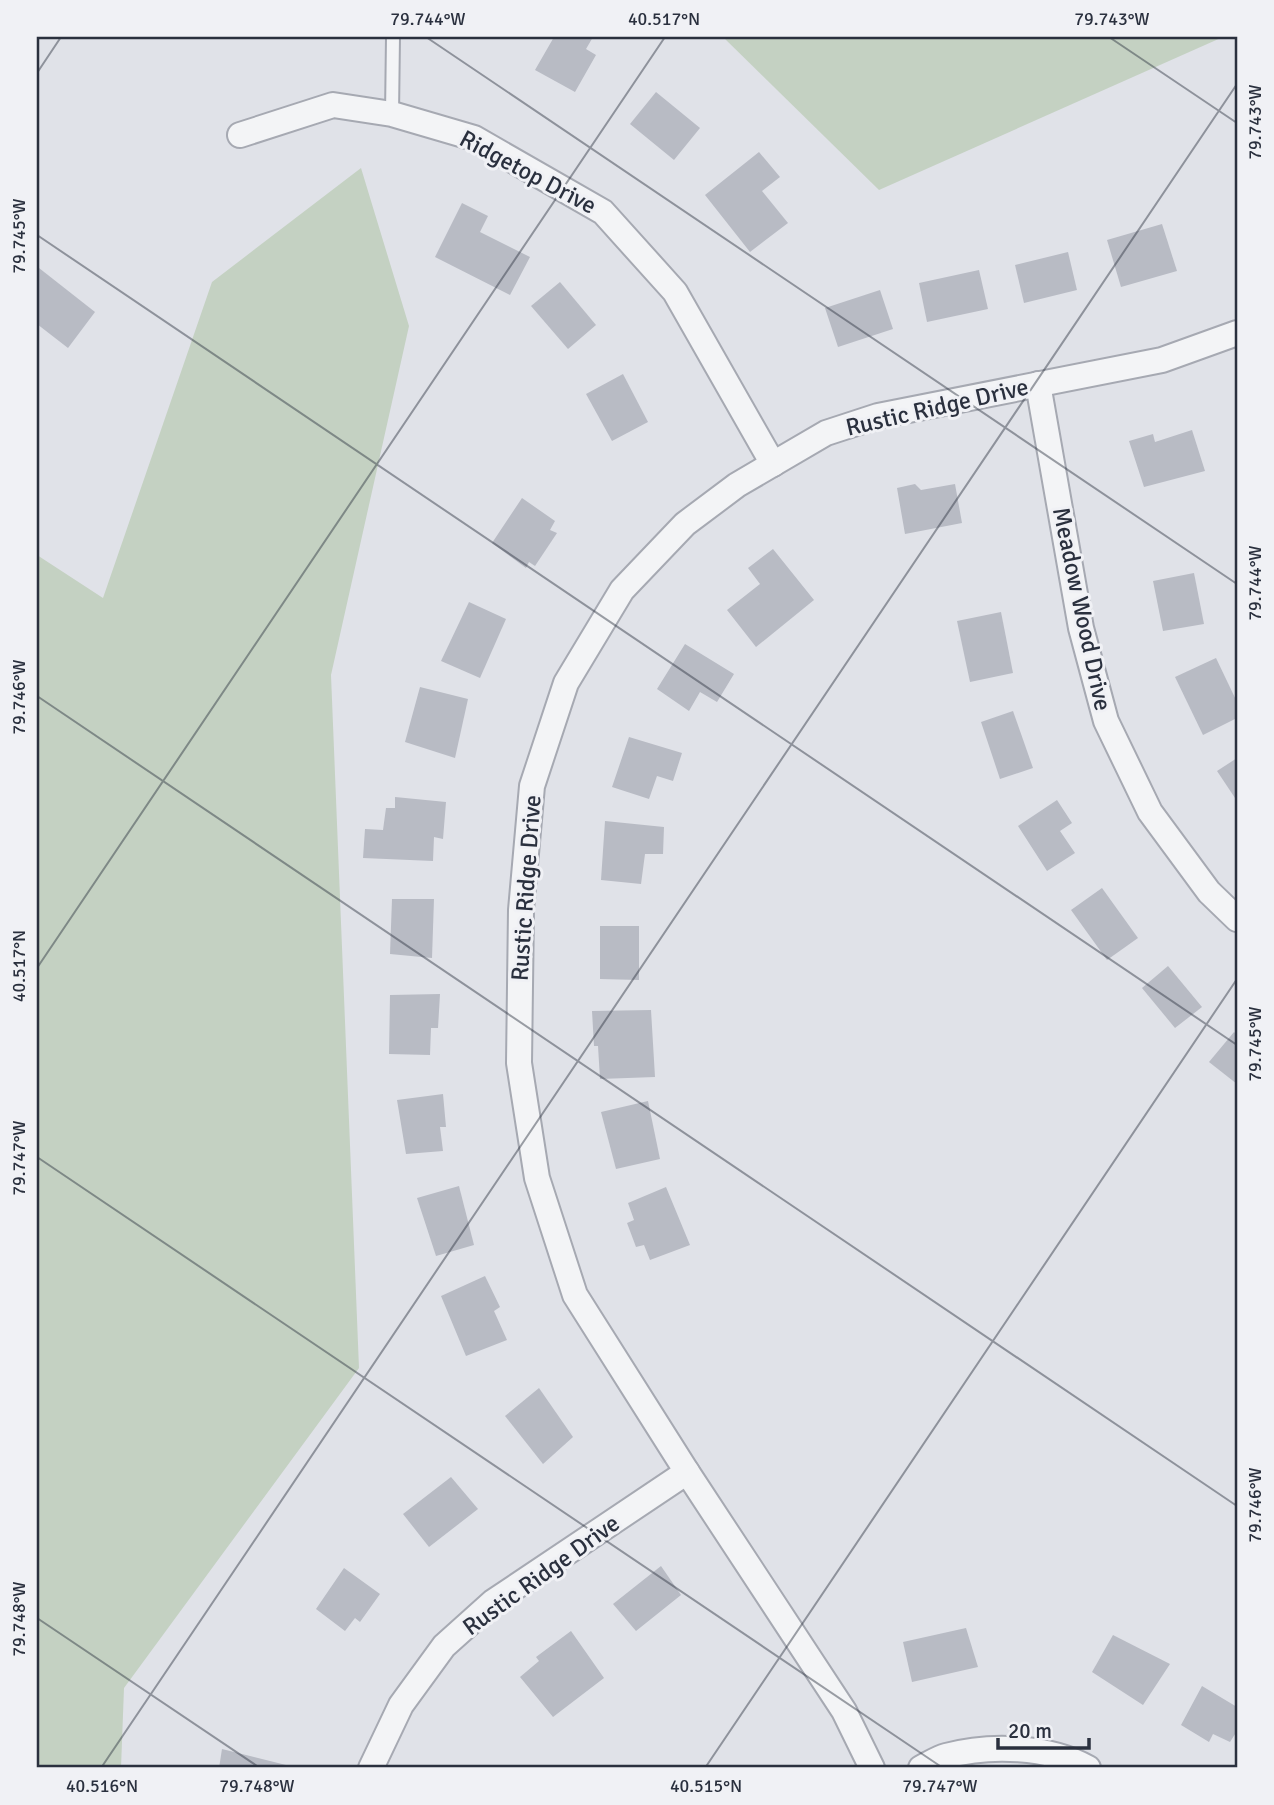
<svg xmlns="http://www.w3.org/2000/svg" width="1274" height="1805" font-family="Signika,sans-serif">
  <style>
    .green { fill: #c4d1c2 }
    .building { fill: #b8bbc4 }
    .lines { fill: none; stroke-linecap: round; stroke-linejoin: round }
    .lane-casing { stroke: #a6a9b2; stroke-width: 16 }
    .street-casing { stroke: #a6a9b2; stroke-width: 28 }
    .lane { stroke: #f3f4f6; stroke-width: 12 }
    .street { stroke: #f3f4f6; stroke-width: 24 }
    .ticks { fill: none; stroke: #2a303e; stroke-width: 2; stroke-opacity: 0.45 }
    .labels { text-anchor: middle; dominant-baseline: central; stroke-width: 6; stroke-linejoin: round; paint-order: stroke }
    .street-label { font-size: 24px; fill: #2a303e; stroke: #f0f1f5 }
    .neatline { fill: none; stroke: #2a303e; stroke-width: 2.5 }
    .ticks-label { font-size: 18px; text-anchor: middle; fill: #2a303e }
  </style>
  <rect width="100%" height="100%" fill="#e0e2e8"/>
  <g class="green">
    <polygon points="723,37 1223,37 879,190"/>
    <polygon points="361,168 409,326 331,675 359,1368 124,1688 121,1768 37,1768 37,555 103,598 212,282"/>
  </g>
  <g class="building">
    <polygon points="554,37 593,37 586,49 596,55 575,92 535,70"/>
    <polygon points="656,92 700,128 674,160 630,124"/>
    <polygon points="759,152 780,177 762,191 788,223 750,252 705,195"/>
    <polygon points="462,203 488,216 480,232 530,257 510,295 435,257"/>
    <polygon points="1162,224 1177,271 1121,287 1107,240"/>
    <polygon points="1068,252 1077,290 1024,303 1015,265"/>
    <polygon points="39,268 95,312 68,348 37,324"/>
    <polygon points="979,270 988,309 927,322 919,283"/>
    <polygon points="560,282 596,325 568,349 531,306"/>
    <polygon points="880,290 893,329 838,347 825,308"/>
    <polygon points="623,374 648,422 612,441 586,394"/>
    <polygon points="1192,430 1205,471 1144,487 1129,441 1153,434 1155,442"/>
    <polygon points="915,484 921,490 955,484 962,523 905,534 897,488"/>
    <polygon points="522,498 555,521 550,530 557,533 535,566 529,562 526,568 492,543"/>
    <polygon points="773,549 814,600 756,647 727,610 760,584 748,568"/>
    <polygon points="1194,573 1204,624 1163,631 1153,581"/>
    <polygon points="469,602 506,619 480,678 441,661"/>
    <polygon points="1001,612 1013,673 970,682 957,621"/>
    <polygon points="685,644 734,674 717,702 700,692 689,711 657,689"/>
    <polygon points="1216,658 1237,702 1237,718 1203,735 1175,677"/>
    <polygon points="420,687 468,699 455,758 405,742"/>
    <polygon points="1013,711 1033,768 1000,779 981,722"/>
    <polygon points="629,737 682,753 673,781 657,776 649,799 612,787"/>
    <polygon points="1237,758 1237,801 1217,771"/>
    <polygon points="395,797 446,802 443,839 434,837 433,861 363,858 365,829 383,830 386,808 395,808"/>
    <polygon points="1057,800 1072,823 1060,831 1075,853 1047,871 1018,826"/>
    <polygon points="605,821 664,827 663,854 645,854 641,884 601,880"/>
    <polygon points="1102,888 1138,938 1107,960 1071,910"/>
    <polygon points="392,899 434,899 432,958 390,954"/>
    <polygon points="600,926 639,926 639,980 600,979"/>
    <polygon points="1168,966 1202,1007 1175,1028 1142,988"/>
    <polygon points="440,994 438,1028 431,1028 430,1055 389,1054 390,995"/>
    <polygon points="651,1010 655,1077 600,1079 598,1046 594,1046 592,1011"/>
    <polygon points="1234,1032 1237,1035 1237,1084 1209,1062"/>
    <polygon points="443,1094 446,1127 440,1127 443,1151 406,1154 397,1100"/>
    <polygon points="648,1101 660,1159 616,1169 601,1112"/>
    <polygon points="459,1186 474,1245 436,1256 417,1198"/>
    <polygon points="666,1187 690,1245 650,1260 644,1245 636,1247 627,1223 634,1220 628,1203"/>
    <polygon points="485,1276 500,1307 494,1311 507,1340 466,1356 441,1296"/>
    <polygon points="539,1388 573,1437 543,1464 505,1416"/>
    <polygon points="451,1477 478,1509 429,1547 403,1514"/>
    <polygon points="661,1566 681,1595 636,1631 613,1604"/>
    <polygon points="344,1568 380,1594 360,1622 355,1618 345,1631 316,1609"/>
    <polygon points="966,1628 978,1667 912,1682 903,1642"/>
    <polygon points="571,1631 604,1678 553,1717 520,1677 539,1661 536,1657"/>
    <polygon points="1113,1635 1170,1664 1143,1705 1092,1672"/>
    <polygon points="1202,1686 1237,1707 1237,1731 1230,1742 1213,1734 1209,1742 1181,1725"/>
    <polygon points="222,1749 286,1765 286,1768 219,1768"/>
  </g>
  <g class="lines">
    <defs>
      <polyline id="lane" points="392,114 393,37"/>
      <g id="street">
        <polyline points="240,135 333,105 392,114 474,138 603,212 675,292 773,464"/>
        <polyline points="1038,384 1081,628 1106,721 1150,812 1209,892 1237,919"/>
        <polyline points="371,1768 401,1705 444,1646 493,1602 687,1472"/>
        <polyline points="872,1768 844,1711 687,1472 575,1295 537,1178 519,1063 521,910 532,786 566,683 622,590 685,524 737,485 826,433 878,416 1162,360 1237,333"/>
        <path d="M921 1768C929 1764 938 1758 946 1756 990 1744 1048 1746 1088 1768"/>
      </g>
    </defs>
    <use href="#lane" class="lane-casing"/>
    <use href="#street" class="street-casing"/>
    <use href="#lane" class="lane"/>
    <use href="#street" class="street"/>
  </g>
  <path class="ticks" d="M426 37 1237 584M1109 37 1237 123M37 73 61 37M37 235 1237 1045M37 696 1237 1506M37 968 665 37M37 1157 943 1768M37 1618 260 1768M101 1768 1237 84M705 1768 1237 979"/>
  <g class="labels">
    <g class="street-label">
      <text transform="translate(528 172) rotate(28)">Ridgetop Drive</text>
      <text transform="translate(937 407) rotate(-13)">Rustic Ridge Drive</text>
      <text transform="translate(1082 609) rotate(78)">Meadow Wood Drive</text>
      <text transform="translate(526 888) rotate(-86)">Rustic Ridge Drive</text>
      <text transform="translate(541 1575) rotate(-36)">Rustic Ridge Drive</text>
    </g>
  </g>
  <rect width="1274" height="1805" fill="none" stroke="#f0f1f5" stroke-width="77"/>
  <path d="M998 1738v10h91v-10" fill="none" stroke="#2a303e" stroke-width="3.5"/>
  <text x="1008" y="1738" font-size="21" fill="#2a303e" stroke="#f0f1f5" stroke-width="5" paint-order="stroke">20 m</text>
  <rect x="38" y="38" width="1198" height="1728" class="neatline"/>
  <g class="ticks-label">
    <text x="428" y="25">79.744°W</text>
    <text x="664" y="25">40.517°N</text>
    <text x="1112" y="25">79.743°W</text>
    <text transform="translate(1255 122) rotate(-90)" y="6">79.743°W</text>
    <text transform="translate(19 236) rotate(-90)" y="6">79.745°W</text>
    <text transform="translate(1255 583) rotate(-90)" y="6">79.744°W</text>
    <text transform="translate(19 697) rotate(-90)" y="6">79.746°W</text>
    <text transform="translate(19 966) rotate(-90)" y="6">40.517°N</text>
    <text transform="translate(1255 1044) rotate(-90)" y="6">79.745°W</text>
    <text transform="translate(19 1158) rotate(-90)" y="6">79.747°W</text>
    <text transform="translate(1255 1505) rotate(-90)" y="6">79.746°W</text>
    <text transform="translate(19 1619) rotate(-90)" y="6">79.748°W</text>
    <text x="102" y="1792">40.516°N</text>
    <text x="257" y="1792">79.748°W</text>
    <text x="706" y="1792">40.515°N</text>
    <text x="940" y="1792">79.747°W</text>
  </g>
</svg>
